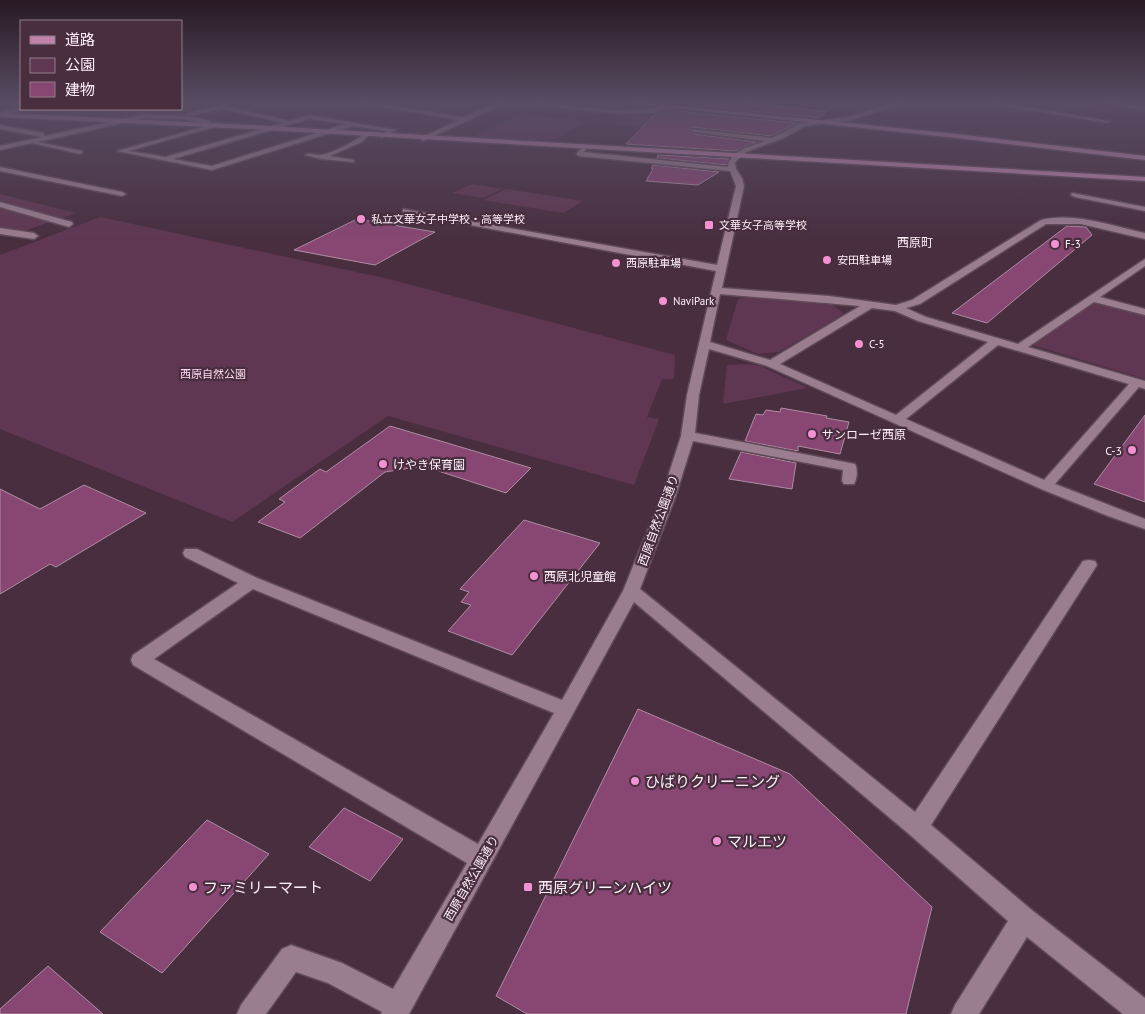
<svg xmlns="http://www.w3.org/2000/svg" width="1145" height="1014" font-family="'PT Sans','Noto Sans JP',sans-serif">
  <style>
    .green { fill: #603752 }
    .building { fill: #884773; stroke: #ad8ea2 }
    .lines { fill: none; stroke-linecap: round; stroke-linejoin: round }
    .minor-casing { stroke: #604a58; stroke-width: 3 }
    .major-casing { stroke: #604a58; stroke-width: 3 }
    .minor { fill: #9b7d90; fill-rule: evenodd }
    .major { fill: #c084aa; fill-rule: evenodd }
    .poi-dot { fill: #f491d3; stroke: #482e3f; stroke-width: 2 }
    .labels { text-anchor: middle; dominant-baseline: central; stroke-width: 4.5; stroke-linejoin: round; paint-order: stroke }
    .far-poi-label { font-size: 11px; fill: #fef0f8; stroke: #482e3f; text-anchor: start }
    .far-park-label { font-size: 11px; fill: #fed6ef; stroke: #482e3f }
    .far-quarter-label { font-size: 12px; fill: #fef0f8; stroke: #482e3f }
    .poi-label { font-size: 12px; fill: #fef0f8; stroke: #482e3f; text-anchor: start }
    .street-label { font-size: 12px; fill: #fef0f8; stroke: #482e3f }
    .near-poi-label { font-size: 15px; fill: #fef0f8; stroke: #482e3f; text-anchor: start }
  </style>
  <rect width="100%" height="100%" fill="#482e3f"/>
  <g class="green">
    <polygon points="262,101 321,101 291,108 254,102"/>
    <polygon points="567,101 657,110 628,112 564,103"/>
    <polygon points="1090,102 1122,106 1107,113 1075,108"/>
    <polygon points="670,110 701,113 651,128 611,124 631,115 655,114"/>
    <polygon points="521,114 588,121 551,141 472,137"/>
    <polygon points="472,184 502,189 483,198 452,193"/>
    <polygon points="506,189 583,201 563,213 483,200"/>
    <polygon points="0,194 76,213 21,232 0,229"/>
    <polygon points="100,217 389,279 675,355 674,379 662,379 647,417 659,419 634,485 388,416 232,522 0,429 0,255"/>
    <polygon points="751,297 833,305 844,314 779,352 758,354 726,340 738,299"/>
    <polygon points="1095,301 1145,314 1145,379 1029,344"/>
    <polygon points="748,364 760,366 808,388 723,404 727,365"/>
  </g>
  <g class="building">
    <polygon points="709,101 734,101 827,112 819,118 700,106"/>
    <polygon points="669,109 687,112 797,123 772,136 691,127 689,129 693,134 757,142 735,151 626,144 654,115"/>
    <polygon points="658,155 729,159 727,165 657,158"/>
    <polygon points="653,165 719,172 698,185 646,181 653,169 651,168"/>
    <polygon points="357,219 435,232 375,265 294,250"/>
    <polygon points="1067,226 1086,227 1092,235 987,323 952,313"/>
    <polygon points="781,408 827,416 826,418 849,422 840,454 798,446 798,451 745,441 756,414 763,415 766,410 780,412"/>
    <polygon points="1145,415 1145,502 1094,484"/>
    <polygon points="390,426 531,468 506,493 423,466 385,472 300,538 258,522 285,502 279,499 320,469 326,472"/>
    <polygon points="741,452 796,463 792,489 729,479"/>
    <polygon points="84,485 146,513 56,567 50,564 0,594 0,489 40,509"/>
    <polygon points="524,520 600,543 512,655 448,631 471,605 461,602 469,592 460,589"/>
    <polygon points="638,709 790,774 932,907 906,1014 527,1014 496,996"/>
    <polygon points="344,808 403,839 370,881 309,847"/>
    <polygon points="207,820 269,854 162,973 100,932"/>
    <polygon points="48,966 103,1014 0,1014 0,1009"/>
  </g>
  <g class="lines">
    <defs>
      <g id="minor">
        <polygon points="346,101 361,101 463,117 503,101 511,101 423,141 421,140 421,138 458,120"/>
        <path d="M512 101C563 101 616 119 667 105L670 107 654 113 616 114Z"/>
        <polygon points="699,101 707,101 687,110 682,109"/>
        <path d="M902 101H911L849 121 805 126 784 138 746 152 735 162 736 169 742 178 744 186 722 288 829 296 896 305 912 300 1041 220C1076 212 1111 226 1145 233V239L1081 224H1046L920 304 906 308 926 317 1018 344 1145 259V266L1100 297 1145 309V315L1094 302 1028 347 1145 381V389L1139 387 1055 484 1145 519V529L1108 516 1041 489 767 366 709 349 699 395 695 433 855 464C858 469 857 479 854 484H844L842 481 843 470 693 441 676 495 640 589 915 812 1083 561 1089 560 1095 561 1097 565 931 825 1033 911 1145 998V1014H1123L1027 937 979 1014H951L955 1005 1008 921 909 834 634 602 409 1014H381L382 1012 328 983 296 972 266 1014H237L241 1005 282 949 291 945 342 963 393 989 467 863 133 665 131 660 133 655 238 583 185 557 183 553 185 549H197L257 578 562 700 623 591 662 495 681 436 687 395 716 271 406 213H403V209L717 265 736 186 730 171 579 156 577 155V153L584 146 587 148 584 152 728 167C729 150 752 146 765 141L693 132 691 129 772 138 801 123 848 117ZM720 294 860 306 770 360 710 342ZM872 308 895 311 918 321 988 342 896 415 780 364ZM998 345 1129 384 1044 480 906 419ZM253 589 554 713 478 844 154 659Z"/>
        <polygon points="974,101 990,101 1110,121 1107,123"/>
        <polygon points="1091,101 1108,101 1145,106 1145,110"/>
        <path d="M223 105 290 121 309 115 396 130 382 138 379 136 387 131 353 126 212 170 117 151 203 127 201 125 203 123 181 119 146 118 38 142 82 151V153L80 154 32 143 0 150V146L42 137 0 129V125L43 133 45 136 146 114 185 116V114ZM223 109 283 123 165 157 129 151 214 127V125H208L211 121 188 116ZM309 119 345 124 212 166 173 159Z"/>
        <polygon points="21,107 25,109 0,117 0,113"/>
        <path d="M364 134 369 135 362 142 330 156 354 160V162L321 159 305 155C310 152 314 155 320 155 331 154 356 141 364 134Z"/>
        <polygon points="0,167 122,192 126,194 122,196 0,171"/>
        <polygon points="1072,193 1145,207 1145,211 1075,197 1071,195"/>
        <polygon points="0,202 72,222 73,224 69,227 0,207"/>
        <polygon points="0,228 34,233 38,236 34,239 0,234"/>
      </g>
      <g id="major">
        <polygon points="607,101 630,101 957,134 1145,156 1145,160 957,138"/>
        <polygon points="0,113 250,125 1145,177 1145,181 250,129 0,117"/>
      </g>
    </defs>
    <use href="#minor" class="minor-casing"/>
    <use href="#major" class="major-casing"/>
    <use href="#minor" class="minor"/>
    <use href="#major" class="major"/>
  </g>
  <linearGradient id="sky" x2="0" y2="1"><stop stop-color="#281923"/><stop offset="0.42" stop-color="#584c63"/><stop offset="1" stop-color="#584c63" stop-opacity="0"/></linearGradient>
  <rect width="1145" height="243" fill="url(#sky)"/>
  <g class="poi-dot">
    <circle cx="361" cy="219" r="5"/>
    <rect x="704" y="220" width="10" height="10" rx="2.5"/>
    <circle cx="1055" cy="244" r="5"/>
    <circle cx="827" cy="260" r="5"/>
    <circle cx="616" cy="263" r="5"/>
    <circle cx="663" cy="301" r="5"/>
    <circle cx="859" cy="344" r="5"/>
    <circle cx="812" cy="434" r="5"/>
    <circle cx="1132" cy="450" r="5"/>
    <circle cx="383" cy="464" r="5"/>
    <circle cx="534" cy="576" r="5"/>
    <circle cx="635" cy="781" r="5"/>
    <circle cx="717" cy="841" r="5"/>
    <circle cx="193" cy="887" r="5"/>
    <rect x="523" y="882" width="10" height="10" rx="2.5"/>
  </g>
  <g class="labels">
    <g class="far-poi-label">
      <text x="371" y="219">私立文華女子中学校・高等学校</text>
      <text x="719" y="225">文華女子高等学校</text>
      <text x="1065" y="244">F-3</text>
      <text x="837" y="260">安田駐車場</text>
      <text x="626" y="263">西原駐車場</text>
      <text x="673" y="301">NaviPark</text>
      <text x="869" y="344">C-5</text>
    </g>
    <g class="far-park-label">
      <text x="213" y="374">西原自然公園</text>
    </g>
    <g class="far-quarter-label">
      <text x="915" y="242">西原町</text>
    </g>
    <g class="poi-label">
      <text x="822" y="434">サンローゼ西原</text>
      <text x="1122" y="450" text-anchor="end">C-3</text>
      <text x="393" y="464">けやき保育園</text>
      <text x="544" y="576">西原北児童館</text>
    </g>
    <g class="street-label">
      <text transform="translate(658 520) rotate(-70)">西原自然公園通り</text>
      <text transform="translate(471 878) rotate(-60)">西原自然公園通り</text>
    </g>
    <g class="near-poi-label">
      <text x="645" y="781">ひばりクリーニング</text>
      <text x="727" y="841">マルエツ</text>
      <text x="203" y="887">ファミリーマート</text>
      <text x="538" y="887">西原グリーンハイツ</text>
    </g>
  </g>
  <rect x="20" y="20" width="162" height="90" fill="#482e3f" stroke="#917c89"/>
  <rect x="30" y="36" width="25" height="8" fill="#c084aa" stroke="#917c89"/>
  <text x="65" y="45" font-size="15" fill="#fef0f8">道路</text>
  <rect x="30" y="58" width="25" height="15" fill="#603752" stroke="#917c89"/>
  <text x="65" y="70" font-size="15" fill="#fef0f8">公園</text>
  <rect x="30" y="82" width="25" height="15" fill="#884773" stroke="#917c89"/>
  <text x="65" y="95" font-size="15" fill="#fef0f8">建物</text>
</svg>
